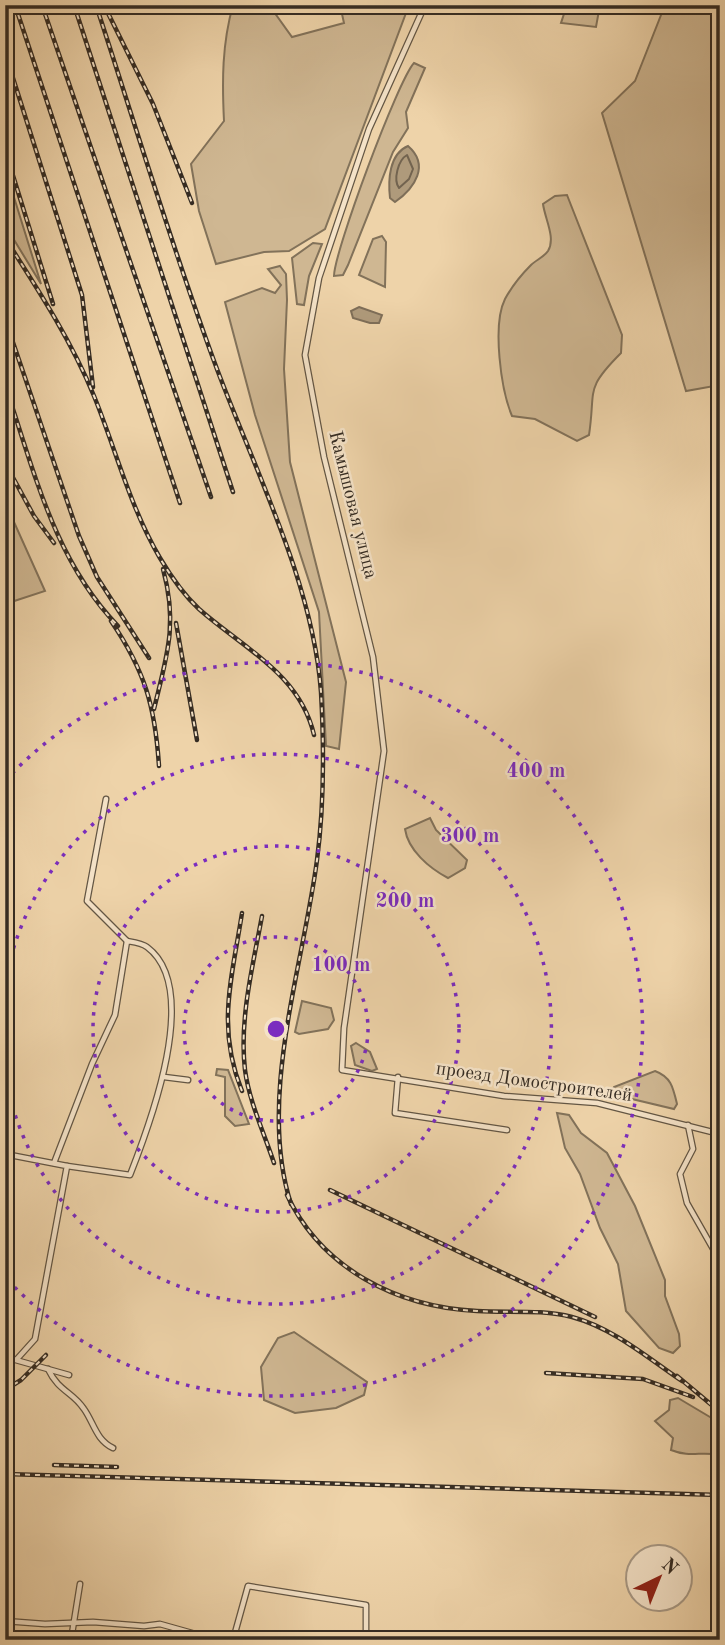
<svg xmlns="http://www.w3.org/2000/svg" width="725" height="1645" font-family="'Old Standard TT',serif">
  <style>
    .green { fill: #cfb792; stroke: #82725a; stroke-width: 2 }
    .water { fill: #af9a7b; stroke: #7e6e58; stroke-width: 2 }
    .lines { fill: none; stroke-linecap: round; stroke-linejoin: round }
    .shore { stroke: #72634f; stroke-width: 2 }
    .street-casing { stroke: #635644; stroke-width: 7 }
    .street { stroke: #f4e2c7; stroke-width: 4.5 }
    .rail-casing { stroke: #352c23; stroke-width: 4.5 }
    .rail { stroke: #f4e2c7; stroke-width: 2; stroke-dasharray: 5; stroke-linecap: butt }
    .ring { fill: none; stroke: #7b2cbf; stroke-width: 3.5; stroke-dasharray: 3.5 7 }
    .labels { text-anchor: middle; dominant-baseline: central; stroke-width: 5; stroke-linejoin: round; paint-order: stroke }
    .street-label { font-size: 19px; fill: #352c23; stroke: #f4e2c7 }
    .centre { fill: #7b2cbf; stroke: #f4e2c7; stroke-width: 3.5 }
    .ring-label { font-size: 21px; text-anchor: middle; font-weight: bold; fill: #7b2cbf; stroke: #f4e2c7; stroke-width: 5; stroke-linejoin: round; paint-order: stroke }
  </style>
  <rect width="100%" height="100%" fill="#eed3a9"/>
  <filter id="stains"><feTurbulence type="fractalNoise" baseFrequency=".00286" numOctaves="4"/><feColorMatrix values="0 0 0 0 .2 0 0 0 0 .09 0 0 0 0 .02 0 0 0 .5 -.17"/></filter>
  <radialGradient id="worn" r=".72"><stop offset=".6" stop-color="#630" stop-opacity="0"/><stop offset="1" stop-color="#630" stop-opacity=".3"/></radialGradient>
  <g class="green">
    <path d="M233 5H269L292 37 344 23 340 5H409L325 229 289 251 264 252 216 264 199 211 191 164 224 121C222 81 222 44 233 5Z"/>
    <polygon points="567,5 600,5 596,27 561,23"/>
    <polygon points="665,5 720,5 720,385 686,391 602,113 635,81"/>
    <path d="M414 63 425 68 406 112 408 128 393 152 348 265 343 275 334 276C334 252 398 80 414 63Z"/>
    <polygon points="5,169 8,178 41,284 5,225"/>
    <path d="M567 195 622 335 621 353C584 390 596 389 589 435L577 441 535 419 512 416C501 390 492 325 505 299 511 288 522 274 531 265 536 260 544 257 548 251 556 238 545 219 543 204L555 196Z"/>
    <polygon points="382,236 386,242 385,287 359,275 373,239"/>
    <polygon points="313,243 322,244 309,276 304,305 297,304 292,258"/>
    <polygon points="280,266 286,274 287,300 284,369 290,462 346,682 339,749 326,746 319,612 255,415 225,302 262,288 275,293 281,285 268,269"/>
    <polygon points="5,502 45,591 5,604"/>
    <path d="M430 818 436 830 467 860 465 868 448 878C429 868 408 850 405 829Z"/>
    <polygon points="302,1001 331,1008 334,1020 328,1029 299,1034 295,1032"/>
    <polygon points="356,1043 370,1052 377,1069 372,1071 355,1065 351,1046"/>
    <polygon points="217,1069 228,1070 249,1124 235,1126 225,1116 225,1077 216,1075"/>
    <path d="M655 1071C671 1077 673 1087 677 1104L674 1109 611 1094 614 1087Z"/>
    <polygon points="557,1113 569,1115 581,1133 607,1153 635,1206 665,1280 665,1296 679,1334 680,1346 673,1353 659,1348 626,1311 618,1264 600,1228 580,1174 565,1148"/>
    <polygon points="294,1332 367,1382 364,1395 336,1408 295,1413 264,1400 261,1367 278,1338"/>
    <path d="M678 1398 720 1423V1455C700 1451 691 1458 671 1450L673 1438 655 1421 669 1410 670 1400Z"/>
  </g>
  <g class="water">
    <path d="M408 146C430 165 415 188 395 202L390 198C388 180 389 154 408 146Z"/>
    <polygon points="359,307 382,315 379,323 370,323 353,318 351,311"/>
  </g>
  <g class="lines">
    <path class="shore" d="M407 155 413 169 409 179 399 188C393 180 398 160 407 155Z"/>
    <defs>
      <g id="street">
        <polyline points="425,5 369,129 319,278 305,355 324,457 373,657 384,751 344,1028 342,1070 504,1096 597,1103 720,1134"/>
        <polyline points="106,799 87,901 127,941"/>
        <polyline points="164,1077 188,1080"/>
        <polyline points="398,1077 395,1113 507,1130"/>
        <polyline points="688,1125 693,1149 680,1174 687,1203 720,1261"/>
        <polyline points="5,1154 67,1166 35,1339 17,1359"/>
        <path d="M54 1163 92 1064 115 1015 127 941C133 942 142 943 147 947 202 988 150 1124 130 1175L67 1166"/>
        <polyline points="5,1169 8,1154"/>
        <polyline points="5,1357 69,1375"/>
        <path d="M48 1369C59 1392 72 1391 84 1409 94 1423 96 1440 113 1448"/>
        <polyline points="5,1621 45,1624 93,1622 144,1626 160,1624 217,1640"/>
        <polyline points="71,1640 80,1584"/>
        <polyline points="233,1640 248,1586 366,1605 366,1640"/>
      </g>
    </defs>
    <use href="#street" class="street-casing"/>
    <use href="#street" class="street"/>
    <defs>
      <g id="rail">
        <polyline points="15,5 180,503"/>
        <polyline points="42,5 211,497"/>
        <polyline points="74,5 233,492"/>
        <path d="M96 5C135 124 171 244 214 361 252 465 313 581 321 692 324 745 324 807 317 860 303 967 257 1100 291 1204"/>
        <polyline points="104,5 153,104 192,203"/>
        <polyline points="5,53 82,295 93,387"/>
        <polyline points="5,150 53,304"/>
        <path d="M5 238C37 288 71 340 94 396 116 450 130 507 160 558 170 575 185 596 199 609 243 648 300 674 314 735"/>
        <polyline points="5,319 79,536 97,577 149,658"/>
        <path d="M5 385C34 470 54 560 118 626"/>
        <polyline points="5,463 34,516 54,543"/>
        <path d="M111 621C145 671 155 706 159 766"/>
        <polyline points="176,623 197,740"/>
        <path d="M154 709C167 655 178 624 163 569"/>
        <path d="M262 916C253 965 239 1020 245 1070 249 1101 264 1133 274 1163"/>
        <path d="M242 1091C216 1027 232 978 242 913"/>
        <polyline points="330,1190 595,1317"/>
        <path d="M287 1195C322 1269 397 1307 477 1311 508 1313 541 1309 572 1317 613 1328 648 1358 682 1381"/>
        <polyline points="546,1373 643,1379 693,1397"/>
        <polyline points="677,1376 720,1412"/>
        <polyline points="5,1390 21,1380 46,1355"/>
        <polyline points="54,1465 117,1467"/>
        <polyline points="5,1474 720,1495"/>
      </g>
    </defs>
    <use href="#rail" class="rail-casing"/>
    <use href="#rail" class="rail"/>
  </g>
  <g class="ring">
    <circle cx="276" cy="1029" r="92"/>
    <circle cx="276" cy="1029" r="183"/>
    <path d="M6 979A275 275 0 1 1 6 1079"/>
    <path d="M5 781A367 367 0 1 1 5 1277"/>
  </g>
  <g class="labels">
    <g class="street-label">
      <text transform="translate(352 505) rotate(76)">Камышовая улица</text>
      <text transform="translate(534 1083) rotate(8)">проезд Домостроителей</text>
    </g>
  </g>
  <circle cx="276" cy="1029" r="10" class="centre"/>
  <g class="ring-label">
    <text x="536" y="777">400 m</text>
    <text x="470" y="842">300 m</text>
    <text x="405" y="907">200 m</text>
    <text x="341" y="971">100 m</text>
  </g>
  <rect width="725" height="1645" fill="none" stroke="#eed3a9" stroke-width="28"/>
  <rect x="7" y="7" width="711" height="1631" fill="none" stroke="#352c23" stroke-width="3.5"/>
  <rect x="14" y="14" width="697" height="1617" fill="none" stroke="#352c23" stroke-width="2"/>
  <g transform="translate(659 1578) rotate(43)"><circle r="33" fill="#f4e2c7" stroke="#a89985" stroke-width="2"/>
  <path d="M0-5L12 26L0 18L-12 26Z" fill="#8f2418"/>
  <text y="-10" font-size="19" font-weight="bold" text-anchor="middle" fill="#352c23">N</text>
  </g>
  <rect width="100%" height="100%" filter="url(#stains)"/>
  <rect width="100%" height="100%" fill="url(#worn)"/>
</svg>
